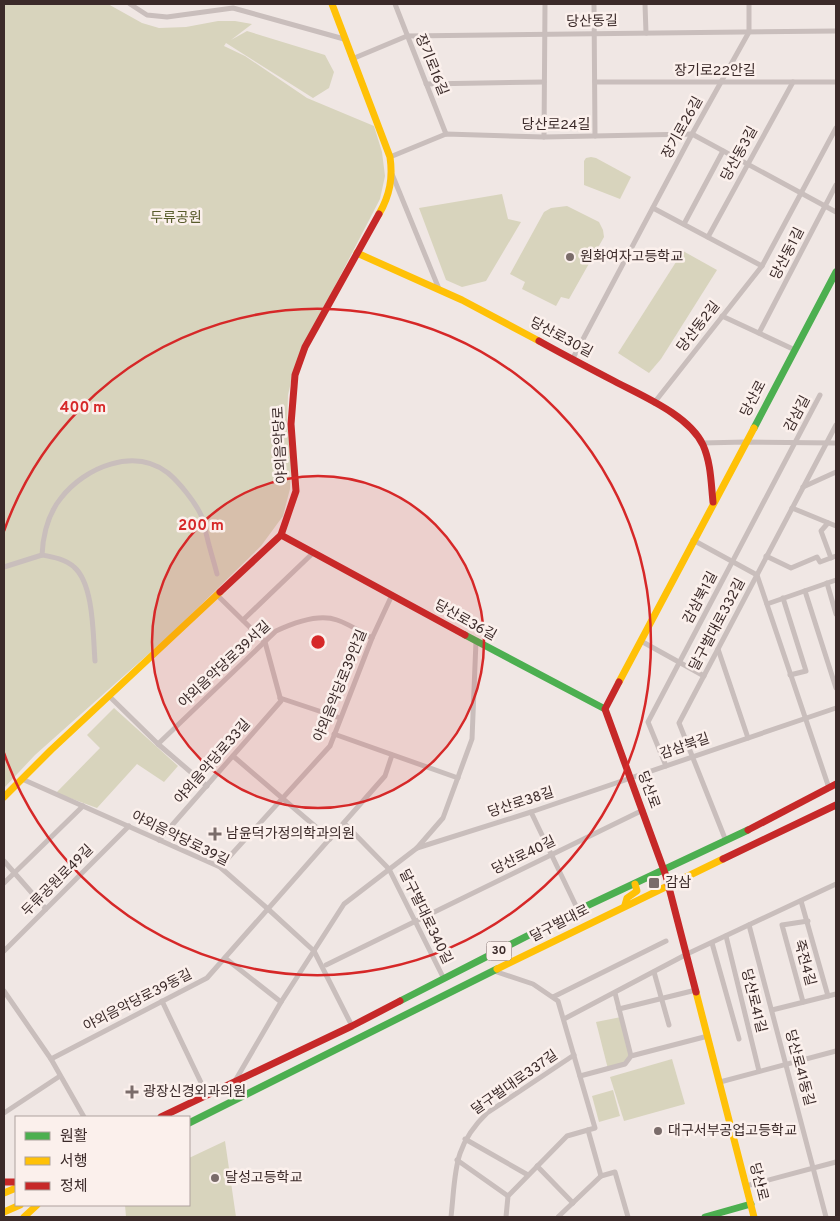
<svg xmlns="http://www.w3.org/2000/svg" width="840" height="1221" font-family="Overpass,'Noto Sans KR',sans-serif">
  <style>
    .green { fill: #d8d4bd }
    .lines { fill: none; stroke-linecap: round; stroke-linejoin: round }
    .street { stroke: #c9bebc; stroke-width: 5 }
    .fast { stroke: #4caf50; stroke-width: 7 }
    .slow { stroke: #ffc107; stroke-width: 7 }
    .jam { stroke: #c62828; stroke-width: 7 }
    .ring { fill: none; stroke: #d62828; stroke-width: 2.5 }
    .poi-dot { fill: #7a6c6a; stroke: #fbf0ec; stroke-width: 2 }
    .labels { text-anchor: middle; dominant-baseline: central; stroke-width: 5; stroke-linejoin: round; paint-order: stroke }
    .shield { fill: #fbf0ec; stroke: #756564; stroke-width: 1 }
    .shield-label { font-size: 12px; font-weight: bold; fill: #3b2a29 }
    .street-label { font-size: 14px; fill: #3b2a29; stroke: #fbf0ec }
    .park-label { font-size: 14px; fill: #585b2b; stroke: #fbf0ec }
    .poi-label { font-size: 14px; fill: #3b2a29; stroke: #fbf0ec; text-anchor: start }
    .centre { fill: #d62828; stroke: #fbf0ec; stroke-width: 2.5 }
    .ring-label { font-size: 15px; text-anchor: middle; font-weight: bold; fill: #d62828; stroke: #fbf0ec; stroke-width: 5; stroke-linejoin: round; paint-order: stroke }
  </style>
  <rect width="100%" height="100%" fill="#f0e7e4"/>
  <g class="green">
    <polygon points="4,4 108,4 142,23 159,28 186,27 218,21 235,21 252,24 231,40 247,31 325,55 334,72 329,88 313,98 226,43 224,46 245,56 307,98 374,126 382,152 385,176 380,199 336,284 293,373 288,395 287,424 291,461 290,489 283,516 261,546 172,633 35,755 4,788"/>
    <polygon points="591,157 596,158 631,177 620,199 584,185 584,161 586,158"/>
    <polygon points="502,194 508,219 521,222 486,281 462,287 446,280 419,208"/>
    <polygon points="567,206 599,222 603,230 604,237 569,299 561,297 556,306 522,289 525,282 510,274 544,212 551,208"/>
    <polygon points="683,251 717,270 661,359 649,373 618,353"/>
    <polygon points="114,708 178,766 164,782 137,764 97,808 56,793 100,748 87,735"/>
    <polygon points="621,1017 631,1056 625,1064 608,1069 596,1022"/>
    <polygon points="672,1059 685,1104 624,1121 610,1077"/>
    <polygon points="613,1090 620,1116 599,1122 592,1096"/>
    <polygon points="225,1141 236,1217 126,1217 125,1205 189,1205 189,1158"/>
  </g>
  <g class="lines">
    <g class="street">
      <polyline points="130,4 147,15 167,17 233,8 344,39"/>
      <polyline points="395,4 446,134"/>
      <polyline points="594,4 595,136"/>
      <polyline points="645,4 646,33"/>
      <polyline points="352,59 407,36 836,31"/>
      <polyline points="595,82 836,82"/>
      <polyline points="426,84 544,82"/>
      <polyline points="544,137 545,4"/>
      <polyline points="390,157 446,134 544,137 692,134 836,212"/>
      <polyline points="392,174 439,289"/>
      <polyline points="653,208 762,266"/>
      <polyline points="684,224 723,151"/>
      <polyline points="708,237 793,82"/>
      <polyline points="722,316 795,350"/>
      <polyline points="759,333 836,185"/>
      <polyline points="573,358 692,134 749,32 749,4"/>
      <polyline points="654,403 762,266 836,128"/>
      <polyline points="702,443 746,442 836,443"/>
      <polyline points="803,487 836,472"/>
      <polyline points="792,508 836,526"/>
      <polyline points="828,523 821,531 831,558"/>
      <polyline points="693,540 757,575 829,788"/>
      <path d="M42 555C53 557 65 559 74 567 94 584 93 636 95 661"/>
      <polyline points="766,556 791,568 817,557 820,562 836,556"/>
      <path d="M4 567 42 555C43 535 48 514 61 498 85 467 134 447 168 473 179 482 195 502 201 515 204 522 205 530 207 537 210 550 214 562 217 574"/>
      <polyline points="827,583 836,614"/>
      <polyline points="805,591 836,688"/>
      <polyline points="783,598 806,671 790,675"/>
      <polyline points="767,604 836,580"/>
      <polyline points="243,620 314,552"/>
      <polyline points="641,641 704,676"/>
      <polyline points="718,649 748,738"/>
      <polyline points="109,696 158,744 207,786"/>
      <polyline points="280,698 340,718"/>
      <polyline points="334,734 458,778"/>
      <path d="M158 744 276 631C293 623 318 613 337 620 349 624 361 632 372 638"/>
      <polyline points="233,756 330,839"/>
      <polyline points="666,766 648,722 820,395"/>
      <polyline points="22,779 220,867 268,909 314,951 352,1026"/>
      <polyline points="531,812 578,910"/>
      <polyline points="344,823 389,869 444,979"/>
      <polyline points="159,840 281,701 265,642 217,595"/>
      <polyline points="726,841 679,723 836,425"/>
      <polyline points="417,848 531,812 836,708"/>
      <polyline points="4,861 46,909"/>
      <polyline points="220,867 330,746 372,638 392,595"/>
      <polyline points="4,883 83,806"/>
      <polyline points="801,901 828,996"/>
      <polyline points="749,925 826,1217"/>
      <polyline points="726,936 759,1071"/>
      <polyline points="712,943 739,1039"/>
      <polyline points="4,951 129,826"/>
      <polyline points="225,958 281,1002"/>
      <polyline points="326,965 643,810"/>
      <polyline points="494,971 533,984 558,1001 595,1128 588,1130 601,1176"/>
      <polyline points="654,972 669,1025"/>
      <polyline points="4,991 51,1059 84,1117"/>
      <polyline points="615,993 631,1056"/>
      <polyline points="553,997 666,941"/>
      <polyline points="162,1001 207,1095"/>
      <polyline points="803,1002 782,925 808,921"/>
      <polyline points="619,1009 696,990"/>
      <polyline points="772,1010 836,994"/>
      <polyline points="564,1019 687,954 836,884"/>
      <polyline points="51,1059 207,978 385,776 392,755"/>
      <polyline points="580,1076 625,1064 631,1056 708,1036"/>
      <polyline points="235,1081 281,1002 344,904 417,848 443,818 472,739 476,641"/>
      <polyline points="720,1082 836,1051"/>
      <polyline points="4,1113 60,1076"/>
      <polyline points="465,1139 528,1175"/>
      <polyline points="457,1160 508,1196"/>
      <polyline points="537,1166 573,1203"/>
      <polyline points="601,1176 615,1172 628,1217"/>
      <polyline points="746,1186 836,1162"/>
      <path d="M451 1217C456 1173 452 1147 487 1113L574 1055"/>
      <polyline points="506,1217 508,1196 567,1136 588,1130"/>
      <polyline points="558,1217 601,1176"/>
    </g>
    <g class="fast">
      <polyline points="754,428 836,272"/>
      <polyline points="465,635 605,709"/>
      <polyline points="400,1001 578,910 748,830"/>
      <polyline points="189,1123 497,969"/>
      <polyline points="705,1217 751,1204"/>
    </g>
    <g class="slow">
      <path d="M332 4 390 157C393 178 390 195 379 214"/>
      <polyline points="357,253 462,300 539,341"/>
      <polyline points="619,682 754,428"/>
      <polyline points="4,797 51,750 220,592"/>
      <polyline points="625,905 627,898 637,891 635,884"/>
      <polyline points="497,969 723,859"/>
      <polyline points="696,992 754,1217"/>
      <polyline points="4,1193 16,1188"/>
      <polyline points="4,1212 20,1205"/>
      <polyline points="24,1217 37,1205"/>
    </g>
    <g class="jam">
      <path d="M539 341C564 355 589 368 614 381 642 396 689 415 703 445 711 463 711 483 713 502"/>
      <polyline points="281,535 465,635"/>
      <polyline points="220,592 281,535 296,491 291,424 295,375 305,347 379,214"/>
      <polyline points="619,682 605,709 666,876 696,992"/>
      <polyline points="748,830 836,784"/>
      <polyline points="723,859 836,805"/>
      <polyline points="161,1117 352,1026 400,1001"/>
      <polyline points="4,1182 16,1182"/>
    </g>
  </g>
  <circle cx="318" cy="642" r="166" fill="#d62828" fill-opacity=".12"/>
  <g class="ring">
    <circle cx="318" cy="642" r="166"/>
    <path d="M4 531A333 333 0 1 1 4 753"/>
  </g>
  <g class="poi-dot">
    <circle cx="570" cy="257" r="5"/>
    <path d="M212.5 826.5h5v5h5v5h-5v5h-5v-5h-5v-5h5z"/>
    <rect x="648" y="877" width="12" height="12" rx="2.5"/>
    <path d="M129.5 1084.5h5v5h5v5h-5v5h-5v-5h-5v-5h5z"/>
    <circle cx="658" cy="1131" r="5"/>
    <circle cx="215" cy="1178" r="5"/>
  </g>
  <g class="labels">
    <rect class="shield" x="486.5" y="941.5" width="25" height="19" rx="4"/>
    <g class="shield-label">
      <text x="499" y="951">30</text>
    </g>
    <g class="street-label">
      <text transform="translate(592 22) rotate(-1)">당산동길</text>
      <text transform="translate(431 65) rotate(68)">장기로16길</text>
      <text x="715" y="71">장기로22안길</text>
      <text x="556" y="125">당산로24길</text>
      <text transform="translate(683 128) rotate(-61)">장기로26길</text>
      <text transform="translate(740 154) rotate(-61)">당산동3길</text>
      <text transform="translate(788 254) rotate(-63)">당산동1길</text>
      <text transform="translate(699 327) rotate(-52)">당산동2길</text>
      <text transform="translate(561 338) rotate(28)">당산로30길</text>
      <text transform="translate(754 399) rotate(-62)">당산로</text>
      <text transform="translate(798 414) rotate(-62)">감삼길</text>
      <text transform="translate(281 445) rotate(-93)">야외음악당로</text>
      <text transform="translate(701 598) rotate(-62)">감삼북1길</text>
      <text transform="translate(465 621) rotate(29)">당산로36길</text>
      <text transform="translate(718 625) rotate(-62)">달구벌대로332길</text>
      <text transform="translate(225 665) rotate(-43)">야외음악당로39서길</text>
      <text transform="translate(341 686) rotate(-68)">야외음악당로39안길</text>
      <text transform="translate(685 747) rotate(-19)">감삼북길</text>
      <text transform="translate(213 762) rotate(-49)">야외음악당로33길</text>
      <text transform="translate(648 790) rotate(70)">당산로</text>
      <text transform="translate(521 803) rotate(-18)">당산로38길</text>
      <text transform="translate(180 839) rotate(26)">야외음악당로39길</text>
      <text transform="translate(524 856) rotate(-26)">당산로40길</text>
      <text transform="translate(58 881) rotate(-45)">두류공원로49길</text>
      <text transform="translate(425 917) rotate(64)">달구벌대로340길</text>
      <text transform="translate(560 924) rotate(-27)">달구벌대로</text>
      <text transform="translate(804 963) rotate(75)">죽전4길</text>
      <text transform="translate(138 1001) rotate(-27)">야외음악당로39동길</text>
      <text transform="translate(753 1001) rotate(76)">당산로41길</text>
      <text transform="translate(799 1068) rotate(75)">당산로41동길</text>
      <text transform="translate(515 1083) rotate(-35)">달구벌대로337길</text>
      <text transform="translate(758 1182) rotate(76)">당산로</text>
    </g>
    <g class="park-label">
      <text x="176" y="218">두류공원</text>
    </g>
    <g class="poi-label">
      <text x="580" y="257">원화여자고등학교</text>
      <text x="226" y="834">남윤덕가정의학과의원</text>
      <text x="665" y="883">감삼</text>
      <text x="143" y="1092">광장신경외과의원</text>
      <text x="668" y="1131">대구서부공업고등학교</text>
      <text x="225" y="1178">달성고등학교</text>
    </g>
  </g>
  <circle cx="318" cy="642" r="8" class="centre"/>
  <g class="ring-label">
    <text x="83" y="412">400 m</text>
    <text x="201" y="530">200 m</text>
  </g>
  <rect width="840" height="1221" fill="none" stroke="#3b2a29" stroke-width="10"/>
  <rect x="15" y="1116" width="175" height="90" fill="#fbf0ec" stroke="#aea19e"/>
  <rect x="25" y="1132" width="25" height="8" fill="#4caf50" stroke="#aea19e"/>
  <text x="60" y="1141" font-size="15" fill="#3b2a29">원활</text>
  <rect x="25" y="1157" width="25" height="8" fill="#ffc107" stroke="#aea19e"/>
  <text x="60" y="1166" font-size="15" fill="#3b2a29">서행</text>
  <rect x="25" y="1182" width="25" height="8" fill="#c62828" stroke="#aea19e"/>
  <text x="60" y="1191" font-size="15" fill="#3b2a29">정체</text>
</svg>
